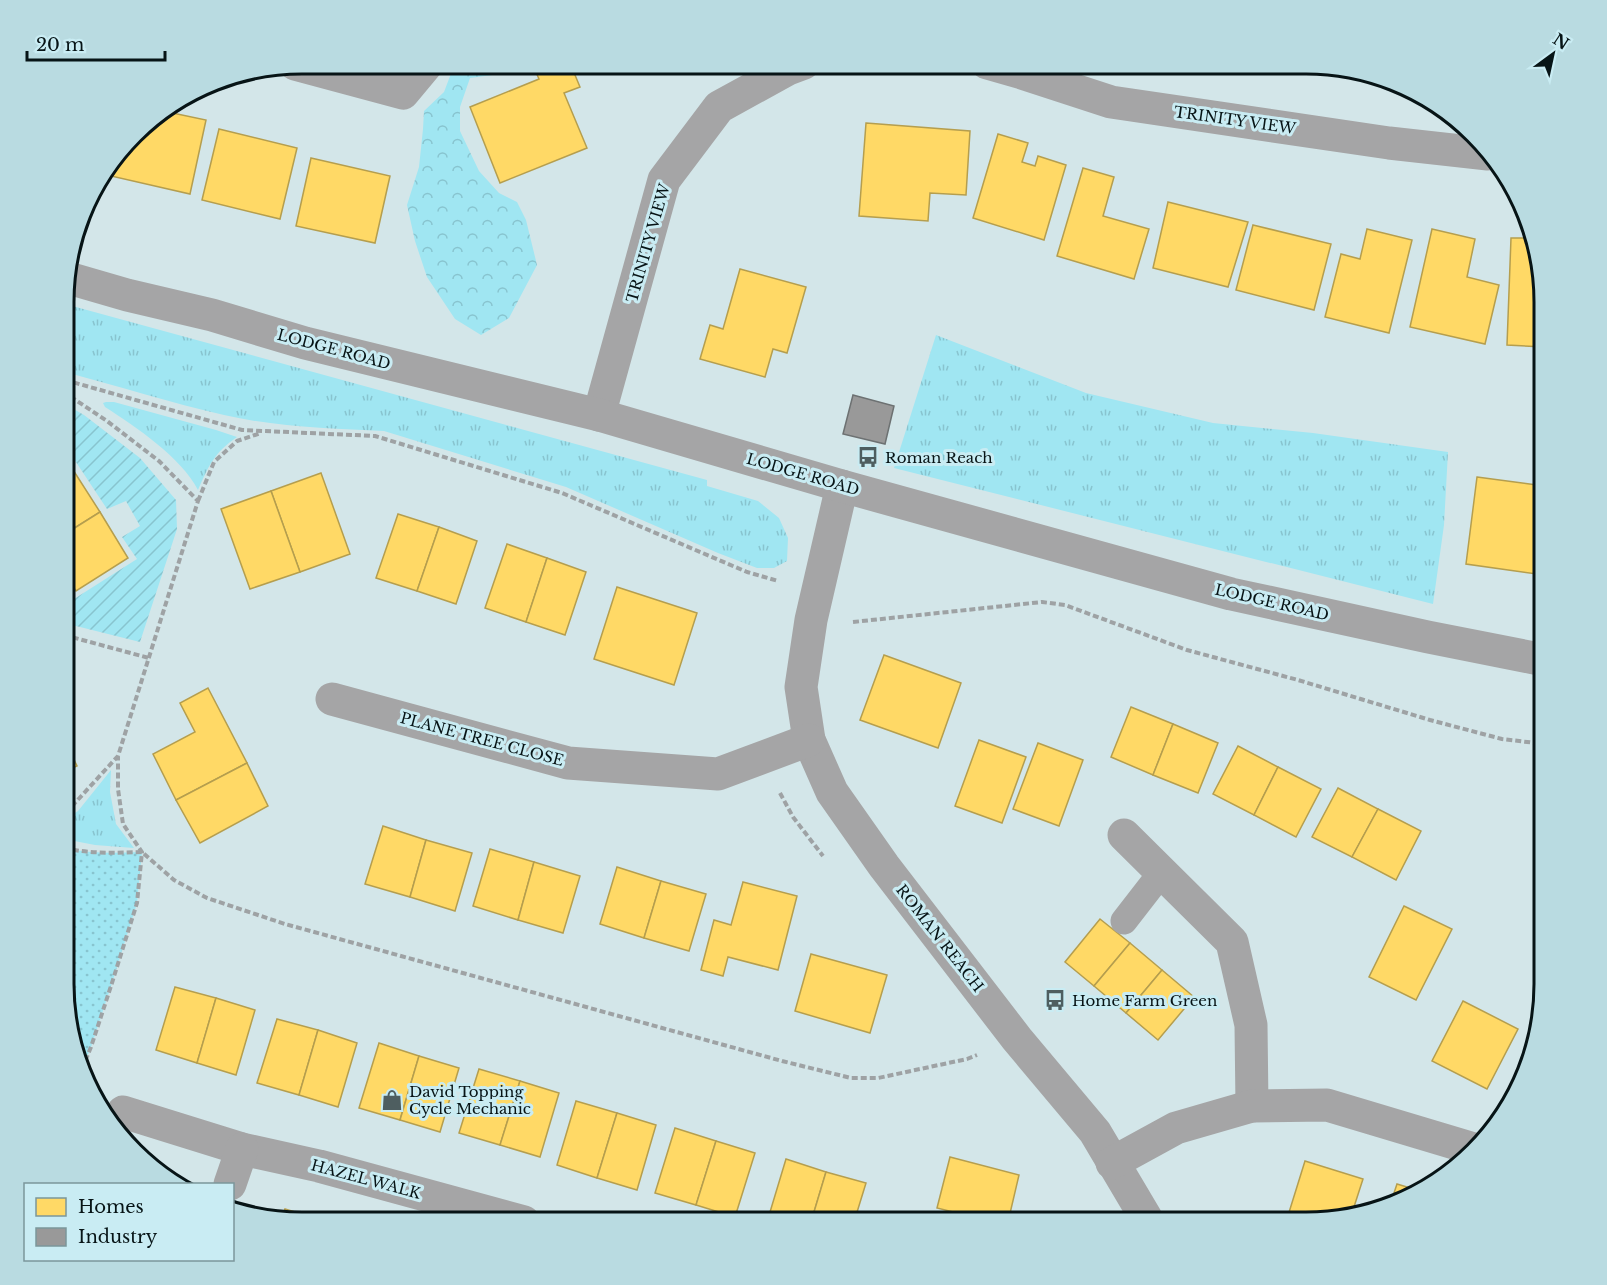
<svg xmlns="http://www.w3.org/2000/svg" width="1607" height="1285" font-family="'Libre Baskerville',serif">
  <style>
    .grass { fill: url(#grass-tufts) }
    .forest { fill: url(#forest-crowns) }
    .park { fill: url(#park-dots) }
    .garden { fill: url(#garden-furrows) }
    .homes { fill: #ffd966; stroke: #b59e4e; stroke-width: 1.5 }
    .industry { fill: #999; stroke: #6d7172; stroke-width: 1.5 }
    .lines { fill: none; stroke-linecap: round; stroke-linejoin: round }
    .path { stroke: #9ea2a4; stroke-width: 4; stroke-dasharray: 6 3; stroke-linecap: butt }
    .service { stroke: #a5a5a6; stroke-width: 27 }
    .minor { stroke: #a5a5a6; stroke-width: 33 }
    .tertiary { stroke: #a5a5a6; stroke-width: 33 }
    .labels { text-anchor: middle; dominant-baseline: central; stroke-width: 6; stroke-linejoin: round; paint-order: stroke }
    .street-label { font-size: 15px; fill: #071416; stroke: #c9ecf3 }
    .poi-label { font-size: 15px; fill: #071416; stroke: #c9ecf3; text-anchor: start }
    .rim { fill: none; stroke: #071416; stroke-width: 3 }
  </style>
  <defs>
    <pattern id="grass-tufts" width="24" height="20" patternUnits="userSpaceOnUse" patternTransform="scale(1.5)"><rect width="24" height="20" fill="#a0e6f2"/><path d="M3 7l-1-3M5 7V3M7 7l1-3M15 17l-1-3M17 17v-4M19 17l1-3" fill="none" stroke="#88c4cf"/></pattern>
    <pattern id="forest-crowns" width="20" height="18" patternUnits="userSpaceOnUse" patternTransform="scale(1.5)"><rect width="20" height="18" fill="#a0e6f2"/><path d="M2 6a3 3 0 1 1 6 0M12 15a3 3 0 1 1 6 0" fill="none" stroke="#88c4cf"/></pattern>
    <pattern id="park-dots" width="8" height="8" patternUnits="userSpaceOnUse" patternTransform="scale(1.5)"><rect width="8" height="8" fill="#a0e6f2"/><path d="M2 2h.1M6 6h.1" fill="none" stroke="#88c4cf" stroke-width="1.8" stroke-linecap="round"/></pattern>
    <pattern id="garden-furrows" width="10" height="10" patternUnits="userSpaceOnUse" patternTransform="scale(1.5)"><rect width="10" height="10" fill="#a0e6f2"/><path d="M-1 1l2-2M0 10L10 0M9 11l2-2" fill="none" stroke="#88c4cf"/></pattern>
  </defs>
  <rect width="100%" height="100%" fill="#d3e6e9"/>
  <g class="grass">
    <path d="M65 304 707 480V486L758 501 779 518 788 538 787 561 774 568H757L718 553 566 487 384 431C333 429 275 427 224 415 171 403 118 386 65 372Z"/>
    <polygon points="936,335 1086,393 1213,423 1313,433 1448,452 1444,525 1433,604 894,468"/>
    <path d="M106 402H114L216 430 237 437C214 453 209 465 198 490 181 457 136 427 105 407L103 403Z"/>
    <polygon points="111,770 110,792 116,824 134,848 95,845 64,839 64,820 78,811"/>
  </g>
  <polygon class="forest" points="455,63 513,63 500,74 470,78 460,107 460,131 479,171 499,193 517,202 526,220 537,265 509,318 481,335 455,319 427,277 415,241 407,205 419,167 423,129 424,111 444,92"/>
  <path class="park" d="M64 848C90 854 116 853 142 852L137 903 111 986 91 1047 82 1069 64 1000Z"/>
  <polygon class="garden" points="65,404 84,415 140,458 176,500 177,529 140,642 64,623 64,604 74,599 137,559 122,537 140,526 126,501 107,509 68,450 65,451"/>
  <g class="homes">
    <polygon points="532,63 570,63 580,87 564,93 587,148 500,183 470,107 539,79"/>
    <polygon points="163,111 206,120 190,194 111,176 114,158 144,122"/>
    <polygon points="866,123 970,131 966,195 930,193 928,221 859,216"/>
    <polygon points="219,129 297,148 280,219 202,200"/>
    <polygon points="998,134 1028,143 1022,162 1035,166 1038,156 1066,165 1044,240 973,218"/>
    <polygon points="311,158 390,176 375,243 296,226"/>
    <polygon points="1083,168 1114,177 1103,216 1149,229 1134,279 1057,256"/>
    <polygon points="1168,202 1248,222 1228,287 1153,268"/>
    <polygon points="1253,225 1331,244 1314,310 1236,290"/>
    <polygon points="1367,229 1412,240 1389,333 1325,317 1341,254 1360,259"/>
    <polygon points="1432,229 1475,239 1467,277 1499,285 1485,344 1410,327"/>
    <polygon points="1511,238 1529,238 1544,301 1544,347 1507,345"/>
    <polygon points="740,269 806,287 787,353 773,349 765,377 700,359 710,325 723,329"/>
    <polygon points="68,462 100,512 65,534 65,464"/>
    <polygon points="321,473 350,554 300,572 271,491"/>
    <polygon points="1477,477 1544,486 1544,575 1466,564"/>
    <polygon points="271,491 300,572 250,589 221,509"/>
    <polygon points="100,512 128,558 76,591 64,573 65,534"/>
    <polygon points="398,514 439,527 417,591 376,578"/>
    <polygon points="439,527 477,541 456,604 417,591"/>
    <polygon points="507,544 547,558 526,622 485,608"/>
    <polygon points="547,558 586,572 565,635 526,622"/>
    <polygon points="617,587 697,613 674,685 594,659"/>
    <polygon points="884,655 961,683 938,748 860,720"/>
    <polygon points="208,688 247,763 176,800 153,754 195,732 180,703"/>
    <polygon points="1131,707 1173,724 1153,775 1111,757"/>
    <polygon points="1173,724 1218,743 1198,793 1153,775"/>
    <polygon points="64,738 77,766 64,772"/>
    <polygon points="979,740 1026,757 1002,823 955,806"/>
    <polygon points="1038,743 1083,760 1059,826 1013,809"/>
    <polygon points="1238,746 1278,767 1254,815 1213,794"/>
    <polygon points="247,763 268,806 200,843 176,800"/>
    <polygon points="1278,767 1321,789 1296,837 1254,815"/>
    <polygon points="1338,788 1378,809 1352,857 1312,837"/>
    <polygon points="1378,809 1421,831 1396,880 1352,857"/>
    <polygon points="383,826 426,840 410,897 365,884"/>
    <polygon points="426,840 472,853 455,911 410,897"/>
    <polygon points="490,849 534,862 518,920 473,906"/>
    <polygon points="534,862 580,876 563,933 518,920"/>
    <polygon points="617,867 661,881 644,938 600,924"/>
    <polygon points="661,881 706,894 689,951 644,938"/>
    <polygon points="743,882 797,896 778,970 728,957 723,976 701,970 714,920 731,925"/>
    <polygon points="1404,906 1452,929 1416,1000 1369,977"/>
    <polygon points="1100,919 1130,943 1094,986 1065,962"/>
    <polygon points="1130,943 1162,970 1126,1013 1094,986"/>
    <polygon points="811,954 887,975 870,1033 795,1011"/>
    <polygon points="1162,970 1194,997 1158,1040 1126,1013"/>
    <polygon points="175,987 216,998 197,1063 156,1050"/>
    <polygon points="216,998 255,1010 236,1075 197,1063"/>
    <polygon points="1463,1001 1518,1029 1487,1089 1432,1061"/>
    <polygon points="277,1019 318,1030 299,1095 257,1083"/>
    <polygon points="318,1030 357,1043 338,1107 299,1095"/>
    <polygon points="379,1043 419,1056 400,1120 359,1108"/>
    <polygon points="419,1056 459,1068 440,1132 400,1120"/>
    <polygon points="479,1069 520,1081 500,1145 459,1133"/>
    <polygon points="520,1081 559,1093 540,1157 500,1145"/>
    <polygon points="576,1101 617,1113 597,1178 557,1165"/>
    <polygon points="617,1113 656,1125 637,1190 597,1178"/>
    <polygon points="675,1128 716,1141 696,1205 655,1193"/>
    <polygon points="716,1141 755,1153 735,1217 696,1205"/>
    <polygon points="134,1149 144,1152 142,1160"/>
    <polygon points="950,1157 1019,1175 1008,1222 993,1222 937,1208"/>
    <polygon points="786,1159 826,1172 811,1222 767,1222"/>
    <polygon points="1305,1161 1363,1179 1352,1213 1306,1222 1286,1222"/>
    <polygon points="826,1172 866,1183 854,1222 811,1222"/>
    <polygon points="1397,1184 1417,1190 1397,1204 1390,1205"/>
    <polygon points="285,1209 328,1222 281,1220"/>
  </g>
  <polygon class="industry" points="853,395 894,406 885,444 843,434"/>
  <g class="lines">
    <g class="path">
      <polyline points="65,380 242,430 375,436 562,493 747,572 778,581"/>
      <polyline points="198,501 214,462 237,441 261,433"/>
      <polyline points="853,622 1042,602 1065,605 1187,650 1298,680 1430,720 1502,739 1544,744"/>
      <polyline points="64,635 149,658"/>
      <polyline points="780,793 793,817 823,856"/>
      <polyline points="64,811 74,804 118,756 198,501 159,461 107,421 65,393"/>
      <path d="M64 848C90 854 116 853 142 852L174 880 207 898 285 924 782 1061 851 1078H878L967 1059 977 1055"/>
      <polyline points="82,1069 91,1047 111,986 137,903 142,852 123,824 118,789 118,757"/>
    </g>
    <polyline class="service" points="1124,921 1162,872"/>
    <g class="minor">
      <polyline points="987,63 1022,73 1111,102 1389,143 1488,154"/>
      <polyline points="295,64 403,93 428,63"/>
      <polyline points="599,415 664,180 719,107 788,69 804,63"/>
      <polyline points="842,486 811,620 801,687 809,740 832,792 884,866 1017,1039 1095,1132 1146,1218 1146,1222"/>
      <polyline points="332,699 568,763 718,774 809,740"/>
      <polyline points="1124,835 1232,942 1251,1025 1252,1106"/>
      <polyline points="123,1112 242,1149 319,1166 524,1222"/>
      <polyline points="1112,1163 1176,1128 1252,1106 1327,1105 1474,1149"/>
      <polyline points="230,1184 242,1149"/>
    </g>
    <polyline class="tertiary" points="65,277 127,295 212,315 305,343 599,415 842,486 1231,594 1428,637 1544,660"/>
  </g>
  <defs>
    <symbol id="bus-bare" viewBox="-9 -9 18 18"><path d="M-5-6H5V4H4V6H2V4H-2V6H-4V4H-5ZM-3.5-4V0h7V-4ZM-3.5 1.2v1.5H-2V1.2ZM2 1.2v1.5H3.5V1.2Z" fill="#4e5e60" stroke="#c9ecf3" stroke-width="2.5" paint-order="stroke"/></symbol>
    <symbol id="shop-bare" viewBox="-9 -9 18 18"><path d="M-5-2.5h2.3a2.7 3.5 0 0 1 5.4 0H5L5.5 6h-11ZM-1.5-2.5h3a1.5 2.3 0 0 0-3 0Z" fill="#4e5e60" stroke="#c9ecf3" stroke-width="2.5" paint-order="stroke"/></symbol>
  </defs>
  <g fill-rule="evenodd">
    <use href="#bus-bare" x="853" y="442" width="30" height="30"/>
    <use href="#bus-bare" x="1040" y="985" width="30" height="30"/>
    <use href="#shop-bare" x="377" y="1085" width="30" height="30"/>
  </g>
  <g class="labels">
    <g class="street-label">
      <text transform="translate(1235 120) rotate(8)">TRINITY VIEW</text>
      <text transform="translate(648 243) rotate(-74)">TRINITY VIEW</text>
      <text transform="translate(334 349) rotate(15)">LODGE ROAD</text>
      <text transform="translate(803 474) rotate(16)">LODGE ROAD</text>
      <text transform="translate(1272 602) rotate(13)">LODGE ROAD</text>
      <text transform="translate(482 739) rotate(15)">PLANE TREE CLOSE</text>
      <text transform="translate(940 938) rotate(52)">ROMAN REACH</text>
      <text transform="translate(366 1179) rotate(15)">HAZEL WALK</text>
    </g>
    <g class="poi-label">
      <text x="885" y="457">Roman Reach</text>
      <text x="1072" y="1000">Home Farm Green</text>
      <text x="409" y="1091">David Topping<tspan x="409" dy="17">Cycle Mechanic</tspan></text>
    </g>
  </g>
  <path d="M0 0H1607V1285H0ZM302 74H1306A228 228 0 0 1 1534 302V984A228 228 0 0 1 1306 1212H302A228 228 0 0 1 74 984V302A228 228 0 0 1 302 74Z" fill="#b9dbe1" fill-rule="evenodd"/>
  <path class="rim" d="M302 74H1306A228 228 0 0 1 1534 302V984A228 228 0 0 1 1306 1212H302A228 228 0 0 1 74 984V302A228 228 0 0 1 302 74Z"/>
  <rect x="24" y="1183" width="210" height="78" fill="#c9ecf3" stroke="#7b969b" stroke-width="1.5"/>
  <rect x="36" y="1198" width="30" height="18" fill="#ffd966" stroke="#7b969b" stroke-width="1.5"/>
  <text x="78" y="1213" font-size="18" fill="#071416">Homes</text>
  <rect x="36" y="1228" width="30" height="18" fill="#999999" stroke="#7b969b" stroke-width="1.5"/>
  <text x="78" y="1243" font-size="18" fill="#071416">Industry</text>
  <g transform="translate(1553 54) rotate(33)" stroke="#c9ecf3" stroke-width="4.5" paint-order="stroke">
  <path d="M0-4.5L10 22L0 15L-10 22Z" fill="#071416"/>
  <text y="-9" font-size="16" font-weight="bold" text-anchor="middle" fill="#071416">N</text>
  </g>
  <path d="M27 51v9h138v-9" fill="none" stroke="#071416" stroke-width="3"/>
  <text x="36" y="51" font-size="18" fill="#071416" stroke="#c9ecf3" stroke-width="4.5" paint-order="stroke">20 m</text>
</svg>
